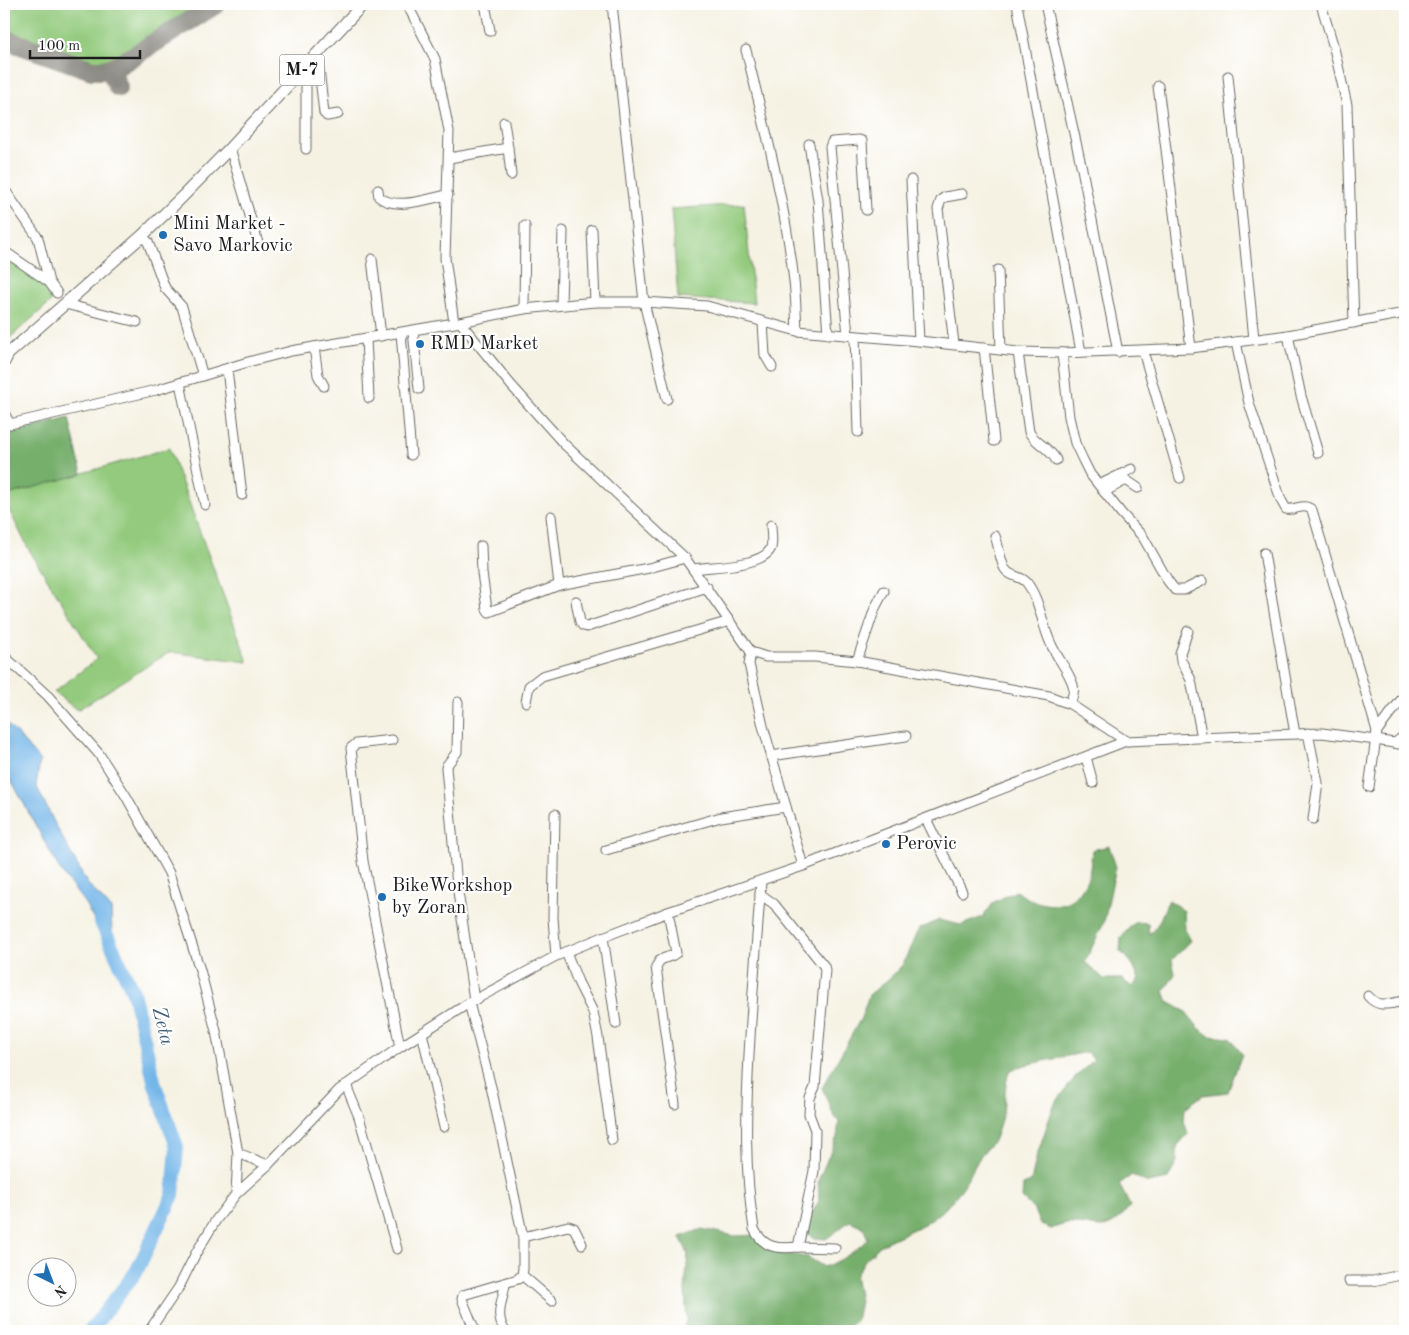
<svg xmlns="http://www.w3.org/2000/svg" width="1409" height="1335" font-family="'Old Standard TT',serif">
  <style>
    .green { fill: #93ca7d; stroke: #58734c }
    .forest { fill: #76ae6c; stroke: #496544 }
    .water { fill: #73b6e8; stroke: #486982 }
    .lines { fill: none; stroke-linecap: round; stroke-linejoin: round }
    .river { stroke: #73b6e8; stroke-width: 14 }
    .taxiway { stroke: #888780; stroke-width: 20 }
    .minor-casing { stroke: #686762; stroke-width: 11 }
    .major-casing { stroke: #686762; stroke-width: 13 }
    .minor { stroke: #fff; stroke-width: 9 }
    .major { stroke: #fff; stroke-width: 11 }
    .poi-dot { fill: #1f6fb2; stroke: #fff; stroke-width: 2 }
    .labels { text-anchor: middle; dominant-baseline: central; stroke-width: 4.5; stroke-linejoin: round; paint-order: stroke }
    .shield { fill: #fff; stroke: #606060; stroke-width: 1 }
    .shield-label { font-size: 18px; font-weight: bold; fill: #1c1c1c }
    .poi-label { font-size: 19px; fill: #1c1c1c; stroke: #fff; text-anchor: start }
    .water-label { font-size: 20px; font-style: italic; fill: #436178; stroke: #fff }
  </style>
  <rect width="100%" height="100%" fill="#fff"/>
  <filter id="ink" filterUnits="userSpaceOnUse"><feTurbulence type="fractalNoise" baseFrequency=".02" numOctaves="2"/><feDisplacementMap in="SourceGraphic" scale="10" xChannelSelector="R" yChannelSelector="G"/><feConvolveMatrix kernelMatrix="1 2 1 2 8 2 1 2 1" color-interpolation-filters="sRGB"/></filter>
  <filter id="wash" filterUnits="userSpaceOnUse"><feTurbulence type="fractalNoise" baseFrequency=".0096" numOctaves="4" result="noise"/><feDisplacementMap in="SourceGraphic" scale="20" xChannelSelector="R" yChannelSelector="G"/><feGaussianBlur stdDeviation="1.12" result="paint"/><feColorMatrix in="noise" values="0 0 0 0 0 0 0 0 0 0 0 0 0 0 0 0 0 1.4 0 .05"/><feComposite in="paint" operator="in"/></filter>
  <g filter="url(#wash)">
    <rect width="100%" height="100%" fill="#f5f2e3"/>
    <g class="green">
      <polygon points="4,4 204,4 118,58 101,63 4,32"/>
      <polygon points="744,204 754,303 678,298 671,209"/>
      <polygon points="16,263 49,284 54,299 4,343 4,267"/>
      <polygon points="169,448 248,662 170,652 77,710 54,692 97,659 28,548 4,500 4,496"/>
    </g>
    <g class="forest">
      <polygon points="69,418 82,474 4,496 4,459 9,448 5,435"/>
      <path d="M1109 846 1116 867 1104 922 1085 962 1104 979H1122L1132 987 1139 979 1131 962 1120 951 1121 937 1135 922 1148 923 1149 934C1161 924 1161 914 1169 900L1184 911 1185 929 1191 941 1172 960 1175 974 1164 991 1168 1002 1185 1011 1199 1028 1209 1036 1230 1038 1242 1054 1228 1092 1203 1095 1185 1108 1184 1121 1188 1134 1177 1146V1161L1168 1179 1148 1183 1132 1175 1119 1184 1130 1206C1104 1240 1099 1222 1066 1224 1062 1225 1056 1227 1051 1229L1039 1223 1034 1210 1022 1198 1023 1185 1031 1182 1037 1155 1054 1105 1076 1076 1094 1060 1087 1052 1025 1065 1009 1071 1006 1084 1003 1113 995 1139 981 1155 963 1187 945 1209 924 1224 882 1244 865 1260 855 1276 860 1301 856 1321 841 1331H681L687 1320 685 1290 688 1253 680 1237 702 1229 735 1236 756 1235 771 1247 786 1254 808 1257 824 1267C841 1261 854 1252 868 1239L863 1227 850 1221 826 1239 812 1238 803 1227 819 1201 818 1181 837 1137 839 1122 833 1114 822 1088 861 1018 869 995 892 976 903 964 918 930 939 920 961 925 983 917 994 902 1016 891C1044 911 1077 912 1089 874 1091 866 1091 858 1092 850Z"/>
    </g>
    <polygon class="water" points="4,721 18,735 40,761 36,785 57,828 87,883 111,909 112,933 109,938 104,940 86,905 60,870 4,767"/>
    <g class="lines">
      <polyline class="river" points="90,1331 136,1272 173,1195 177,1147 155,1085 133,992 101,922"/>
      <g class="taxiway">
        <polyline points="4,39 92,70 105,70 119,65 216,4"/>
        <polyline points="110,69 118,87"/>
      </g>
    </g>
  </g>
  <g filter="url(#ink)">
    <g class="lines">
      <defs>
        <g id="minor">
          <polyline points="407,4 435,59 449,131 445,258 454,323"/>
          <polyline points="485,4 490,31"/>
          <polyline points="612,4 644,302 667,399"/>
          <polyline points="1017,4 1081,352"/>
          <polyline points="1045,4 1082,169 1118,352"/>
          <polyline points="1321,4 1334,48 1347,105 1354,323"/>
          <path d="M746 50C765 127 785 203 794 281 796 298 796 314 797 331"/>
          <polyline points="312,59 319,69 324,113 327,116 338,114"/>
          <polyline points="298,74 306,84 306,149"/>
          <polyline points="1228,76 1254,339"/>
          <polyline points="1158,86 1191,348"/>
          <polyline points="504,122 508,148"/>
          <polyline points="809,144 818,200 828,334"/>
          <polyline points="230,148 258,243"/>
          <polyline points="449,158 508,148 511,175"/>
          <polyline points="911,180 919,341"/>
          <path d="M378 190 379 197C397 211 428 198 448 195"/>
          <polyline points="4,192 7,193 38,238 49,282"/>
          <polyline points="592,230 595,302"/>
          <polyline points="142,236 148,242 165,288 182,307 203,376"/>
          <polyline points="4,251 49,282 57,293"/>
          <polyline points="372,259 381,336"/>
          <polyline points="998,270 1001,350"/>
          <polyline points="65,304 137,322"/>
          <polyline points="561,305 563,231"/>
          <polyline points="524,309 525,226"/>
          <polyline points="460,322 511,385 564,444 685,558 751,652 766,657 815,657 857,661 1049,696 1070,704 1126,741 1322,733 1376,740 1405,745"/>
          <polyline points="763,323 765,355 772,367"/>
          <polyline points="413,331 419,389"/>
          <polyline points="401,333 411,455"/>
          <polyline points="848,335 830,147 832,142 859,140 862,141 866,210"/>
          <polyline points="1288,335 1301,396 1318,453"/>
          <polyline points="855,336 858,432"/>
          <polyline points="366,339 369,398"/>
          <path d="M1236 342 1249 403 1281 500 1286 509C1296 511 1303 502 1312 510L1377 731"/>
          <polyline points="954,344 938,209 941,200 945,197 962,194"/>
          <polyline points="314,347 318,375 324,386"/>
          <polyline points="984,348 994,441"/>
          <polyline points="1143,351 1180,478"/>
          <path d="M1018 352 1029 432C1036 444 1050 448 1056 460"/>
          <polyline points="1062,353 1069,417 1075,443 1083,460 1090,474 1121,513 1143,537 1168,581 1175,590 1184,590 1202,581"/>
          <polyline points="227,369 242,495"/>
          <polyline points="180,383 205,505"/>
          <polyline points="4,413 10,424 156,390 248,362 291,351 460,322 524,309 595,302 644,302 707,306 797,331 919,341 1018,352 1062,353 1191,348 1288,335 1405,313"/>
          <polyline points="1099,485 1132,469"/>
          <polyline points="1104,492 1126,480 1138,488"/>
          <polyline points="551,516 559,585"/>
          <path d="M995 536C999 546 1000 561 1005 569 1011 578 1021 575 1027 583 1040 600 1042 625 1051 644 1057 658 1069 671 1073 685 1075 692 1072 698 1070 704"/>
          <polyline points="481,546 482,573 487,609 489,612 559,585 649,568 685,558"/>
          <polyline points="1264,553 1295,734"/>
          <path d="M694 569C712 566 763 567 771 548 773 541 771 532 771 525"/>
          <polyline points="576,601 580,622 583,626 587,627 707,587"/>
          <polyline points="1188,631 1180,653 1181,660 1191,680 1202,738"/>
          <polyline points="751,652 749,664 763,726 803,866"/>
          <polyline points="4,656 48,696 99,754 126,796 169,873 200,970 216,1031 238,1153 236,1194"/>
          <polyline points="857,661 875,608 884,591"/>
          <polyline points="458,702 457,752 447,765 446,768 457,885 474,1000"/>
          <polyline points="526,702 529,686 542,676 730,621"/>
          <polyline points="1308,733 1318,783 1313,819"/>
          <polyline points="392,740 356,744 351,748 363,861 400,1047"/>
          <polyline points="1395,743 1405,735"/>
          <polyline points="771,756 906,736"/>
          <polyline points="1086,757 1093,783"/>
          <polyline points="1369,787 1377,731 1405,695"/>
          <polyline points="555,814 553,918 556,956"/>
          <polyline points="926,819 962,892"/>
          <polyline points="606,850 721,817 786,807"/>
          <path d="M761 881C757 939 752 997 749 1055 746 1116 744 1168 754 1229 764 1249 779 1249 798 1247"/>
          <polyline points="760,894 774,904 824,966 825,970 815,1087 810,1098 809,1114 815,1130 814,1171 798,1247 835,1248"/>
          <polyline points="668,912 676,953 673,955 660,960 656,967 675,1104"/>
          <polyline points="603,937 616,1024"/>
          <polyline points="566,952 578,982 593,1012 598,1037 612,1140"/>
          <path d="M1368 996C1379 1009 1390 1003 1405 1001"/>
          <polyline points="469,1003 492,1091 523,1237 523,1269 522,1275 518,1279 463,1295 462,1299 475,1331"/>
          <polyline points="422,1033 444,1127"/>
          <polyline points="346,1085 359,1117 397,1249"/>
          <polyline points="238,1153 268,1165"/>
          <polyline points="523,1237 568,1226 574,1228 582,1244"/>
          <polyline points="522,1275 552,1301"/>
          <polyline points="1349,1281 1373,1281 1405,1274"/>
          <polyline points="149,1331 179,1287 196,1253 216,1220 236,1194 268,1165 339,1090 400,1047 469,1003 556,956 603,937 668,912 803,866 1126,741"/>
          <path d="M505 1331C494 1314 503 1302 505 1284"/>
        </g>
        <polyline id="major" points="4,362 8,354 142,236 183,196 230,148 363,4"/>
      </defs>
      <use href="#minor" class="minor-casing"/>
      <use href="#major" class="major-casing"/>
      <use href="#minor" class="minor"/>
      <use href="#major" class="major"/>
    </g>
  </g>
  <g class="poi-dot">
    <circle cx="163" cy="235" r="5"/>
    <circle cx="420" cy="344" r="5"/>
    <circle cx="886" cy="844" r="5"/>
    <circle cx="382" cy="897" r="5"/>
  </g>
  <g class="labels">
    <rect class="shield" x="279.5" y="54.5" width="45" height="31" rx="4"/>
    <g class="shield-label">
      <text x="302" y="70">M-7</text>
    </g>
    <g class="poi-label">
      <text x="173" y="224">Mini Market -<tspan x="173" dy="22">Savo Markovic</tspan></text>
      <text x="430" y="344">RMD Market</text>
      <text x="896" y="844">Perovic</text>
      <text x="392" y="886">BikeWorkshop<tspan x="392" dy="22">by Zoran</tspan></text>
    </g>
    <g class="water-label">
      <text transform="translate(162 1026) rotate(76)">Zeta</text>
    </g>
  </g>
  <rect width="1409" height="1335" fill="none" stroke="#fff" stroke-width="20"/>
  <g transform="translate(52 1282) rotate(138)"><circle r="24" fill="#ffffff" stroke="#a4a4a4"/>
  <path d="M0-4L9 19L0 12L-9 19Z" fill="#1f6fb2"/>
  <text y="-8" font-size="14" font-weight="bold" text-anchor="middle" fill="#1c1c1c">N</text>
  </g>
  <path d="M30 50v8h110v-8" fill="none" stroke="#1c1c1c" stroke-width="2.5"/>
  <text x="38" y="50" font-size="15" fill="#1c1c1c" stroke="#ffffff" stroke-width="4" paint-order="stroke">100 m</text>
</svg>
